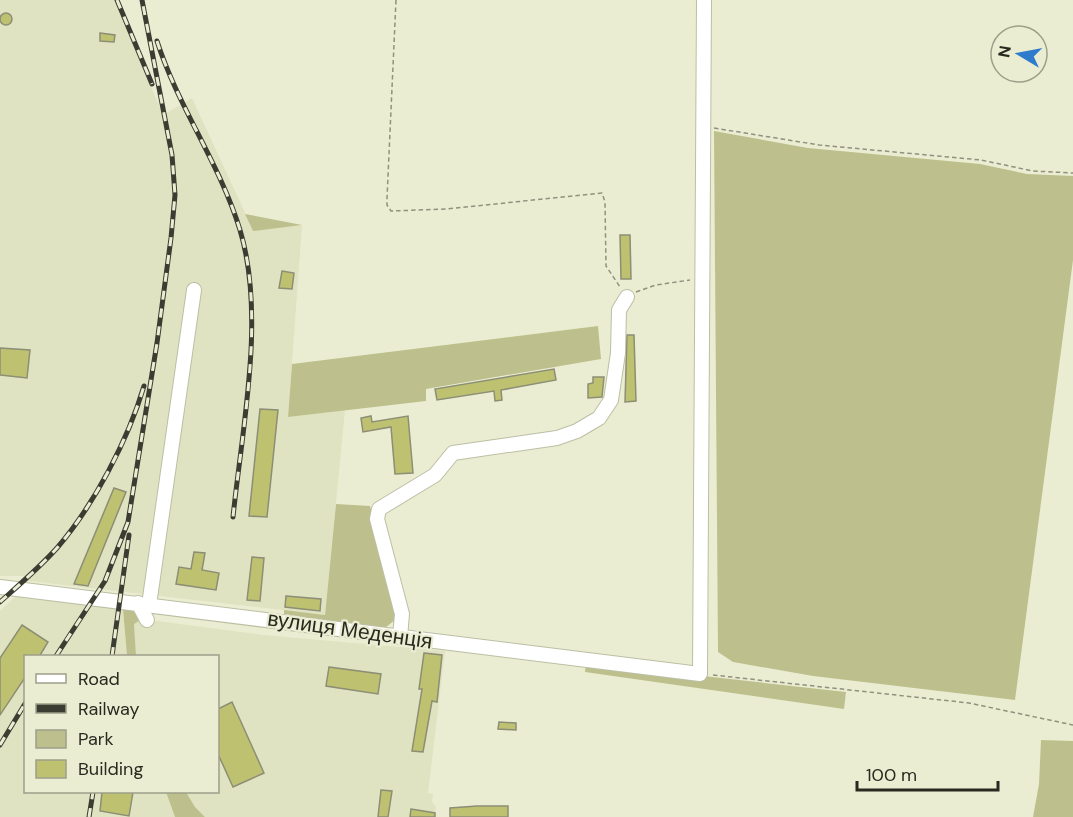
<svg xmlns="http://www.w3.org/2000/svg" width="1073" height="817" font-family="'DM Sans',sans-serif">
  <style>
    .built { fill: #e0e3c1 }
    .green { fill: #bdc08d }
    .building { fill: #bec270; stroke: #8c8e75; stroke-width: 1.5 }
    .lines { fill: none; stroke-linecap: round; stroke-linejoin: round }
    .minor-casing { stroke: #bcbfa4; stroke-width: 16 }
    .path { stroke: #90917e; stroke-width: 1.5; stroke-dasharray: 4.5 3; stroke-linecap: butt }
    .minor { stroke: #fff; stroke-width: 14 }
    .rail-casing { stroke: #3c3d32; stroke-width: 5 }
    .rail { stroke: #ebedd2; stroke-width: 3; stroke-dasharray: 9; stroke-linecap: butt }
    .labels { text-anchor: middle; dominant-baseline: central; stroke-width: 4.5; stroke-linejoin: round; paint-order: stroke }
    .street-label { font-size: 21px; fill: #28291f; stroke: #ebedd2 }
  </style>
  <rect width="100%" height="100%" fill="#ebedd2"/>
  <g class="built">
    <polygon points="0,0 115,0 163,115 192,98 253,230 302,225 288,417 345,410 325,615 29,581 23,576 0,576"/>
    <polygon points="17,595 123,609 127,656 26,656 26,792 166,792 175,817 0,817 0,611"/>
    <polygon points="142,619 263,635 445,651 428,793 433,794 432,802 436,807 435,817 205,817 195,807 186,792 218,792 218,656 136,656 133,624"/>
  </g>
  <g class="green">
    <polygon points="714,131 808,148 980,164 1027,174 1073,176 1073,260 1015,700 813,676 733,662 718,652"/>
    <polygon points="245,214 302,225 253,231"/>
    <polygon points="598,326 601,359 426,389 426,401 288,417 292,364"/>
    <polygon points="336,504 370,506 397,610 395,620 386,627 375,628 284,614 284,610 325,615"/>
    <polygon points="123,609 136,611 142,619 134,624 136,656 127,656"/>
    <polygon points="586,663 846,692 844,709 585,672"/>
    <polygon points="1041,740 1073,741 1073,817 1033,817 1039,784"/>
    <polygon points="166,792 186,792 195,807 205,817 175,817"/>
  </g>
  <g class="building">
    <circle cx="6" cy="19" r="6"/>
    <polygon points="100,33 115,35 114,42 100,41"/>
    <polygon points="620,235 630,235 631,279 621,279"/>
    <polygon points="282,271 294,273 292,289 279,288"/>
    <polygon points="627,335 634,335 636,401 625,402"/>
    <polygon points="0,348 30,350 27,378 0,375"/>
    <polygon points="554,369 556,380 501,390 502,400 495,401 494,391 437,400 435,389"/>
    <polygon points="593,377 604,377 602,397 588,398 588,384 593,383"/>
    <polygon points="260,409 278,410 267,517 249,516"/>
    <polygon points="371,416 372,422 408,416 413,473 395,474 391,427 363,432 361,418"/>
    <polygon points="114,488 126,492 88,586 74,584"/>
    <polygon points="194,552 205,553 202,570 219,573 216,590 176,584 179,567 191,569"/>
    <polygon points="252,557 264,558 260,601 247,600"/>
    <polygon points="286,596 321,599 320,611 285,607"/>
    <polygon points="22,625 48,642 39,657 26,657 26,676 0,715 0,658"/>
    <polygon points="424,653 442,655 437,702 432,701 423,752 412,751 422,689 419,689"/>
    <polygon points="329,667 381,674 378,694 326,686"/>
    <polygon points="232,702 264,773 233,787 218,754 218,709"/>
    <polygon points="499,722 516,723 516,730 498,729"/>
    <polygon points="381,790 392,791 388,817 378,817"/>
    <polygon points="102,792 133,792 129,816 100,811"/>
    <polygon points="477,806 508,806 508,817 450,817 450,808"/>
    <polygon points="411,809 435,813 435,817 410,817"/>
  </g>
  <g class="lines">
    <defs>
      <g id="minor">
        <polyline points="0,587 700,674 704,0"/>
        <polyline points="138,603 147,620"/>
        <polyline points="149,605 194,290"/>
        <polyline points="400,637 402,614 377,519 379,509 435,475 453,453 557,438 577,431 599,418 611,400 618,353 619,310 627,297"/>
      </g>
    </defs>
    <use href="#minor" class="minor-casing"/>
    <g class="path">
      <polyline points="396,0 387,198 387,205 391,211 446,209 602,193 605,202 606,266 620,287"/>
      <polyline points="714,128 819,145 981,160 1033,171 1073,173"/>
      <polyline points="636,292 656,285 690,280"/>
      <polyline points="713,675 969,703 1073,725"/>
    </g>
    <use href="#minor" class="minor"/>
    <defs>
      <g id="rail">
        <polyline points="117,0 152,84"/>
        <path d="M157 41C178 107 220 164 240 230 266 316 242 428 233 517"/>
        <path d="M0 602C19 585 40 567 57 548 94 505 128 440 144 386"/>
        <polyline points="56,656 105,581 128,522 157,343 171,238 175,195 172,155 142,0"/>
        <polyline points="112,656 129,535"/>
        <polyline points="0,745 26,702"/>
        <polyline points="89,817 93,792"/>
      </g>
    </defs>
    <use href="#rail" class="rail-casing"/>
    <use href="#rail" class="rail"/>
  </g>
  <g class="labels">
    <g class="street-label">
      <text transform="translate(350 630) rotate(8)">вулиця Меденція</text>
    </g>
  </g>
  <rect x="24" y="655" width="195" height="138" fill="#ebedd2" stroke="#9d9f8a" stroke-width="1.5"/>
  <rect x="36" y="674" width="30" height="9" fill="#ffffff" stroke="#9d9f8a" stroke-width="1.5"/>
  <text x="78" y="685" font-size="18" fill="#28291f">Road</text>
  <rect x="36" y="704" width="30" height="9" fill="#3c3d32" stroke="#9d9f8a" stroke-width="1.5"/>
  <text x="78" y="715" font-size="18" fill="#28291f">Railway</text>
  <rect x="36" y="730" width="30" height="18" fill="#bdc08d" stroke="#9d9f8a" stroke-width="1.5"/>
  <text x="78" y="745" font-size="18" fill="#28291f">Park</text>
  <rect x="36" y="760" width="30" height="18" fill="#bec270" stroke="#9d9f8a" stroke-width="1.5"/>
  <text x="78" y="775" font-size="18" fill="#28291f">Building</text>
  <g transform="translate(1019 54) rotate(280)"><circle r="28" fill="#ebedd2" stroke="#9d9f8a" stroke-width="1.5"/>
  <path d="M0-4.5L10 22L0 15L-10 22Z" fill="#2f7ccc"/>
  <text y="-9" font-size="16" font-weight="bold" text-anchor="middle" fill="#28291f">N</text>
  </g>
  <path d="M857 781v9h141v-9" fill="none" stroke="#28291f" stroke-width="3"/>
  <text x="866" y="781" font-size="18" fill="#28291f" stroke="#ebedd2" stroke-width="4.5" paint-order="stroke">100 m</text>
</svg>
